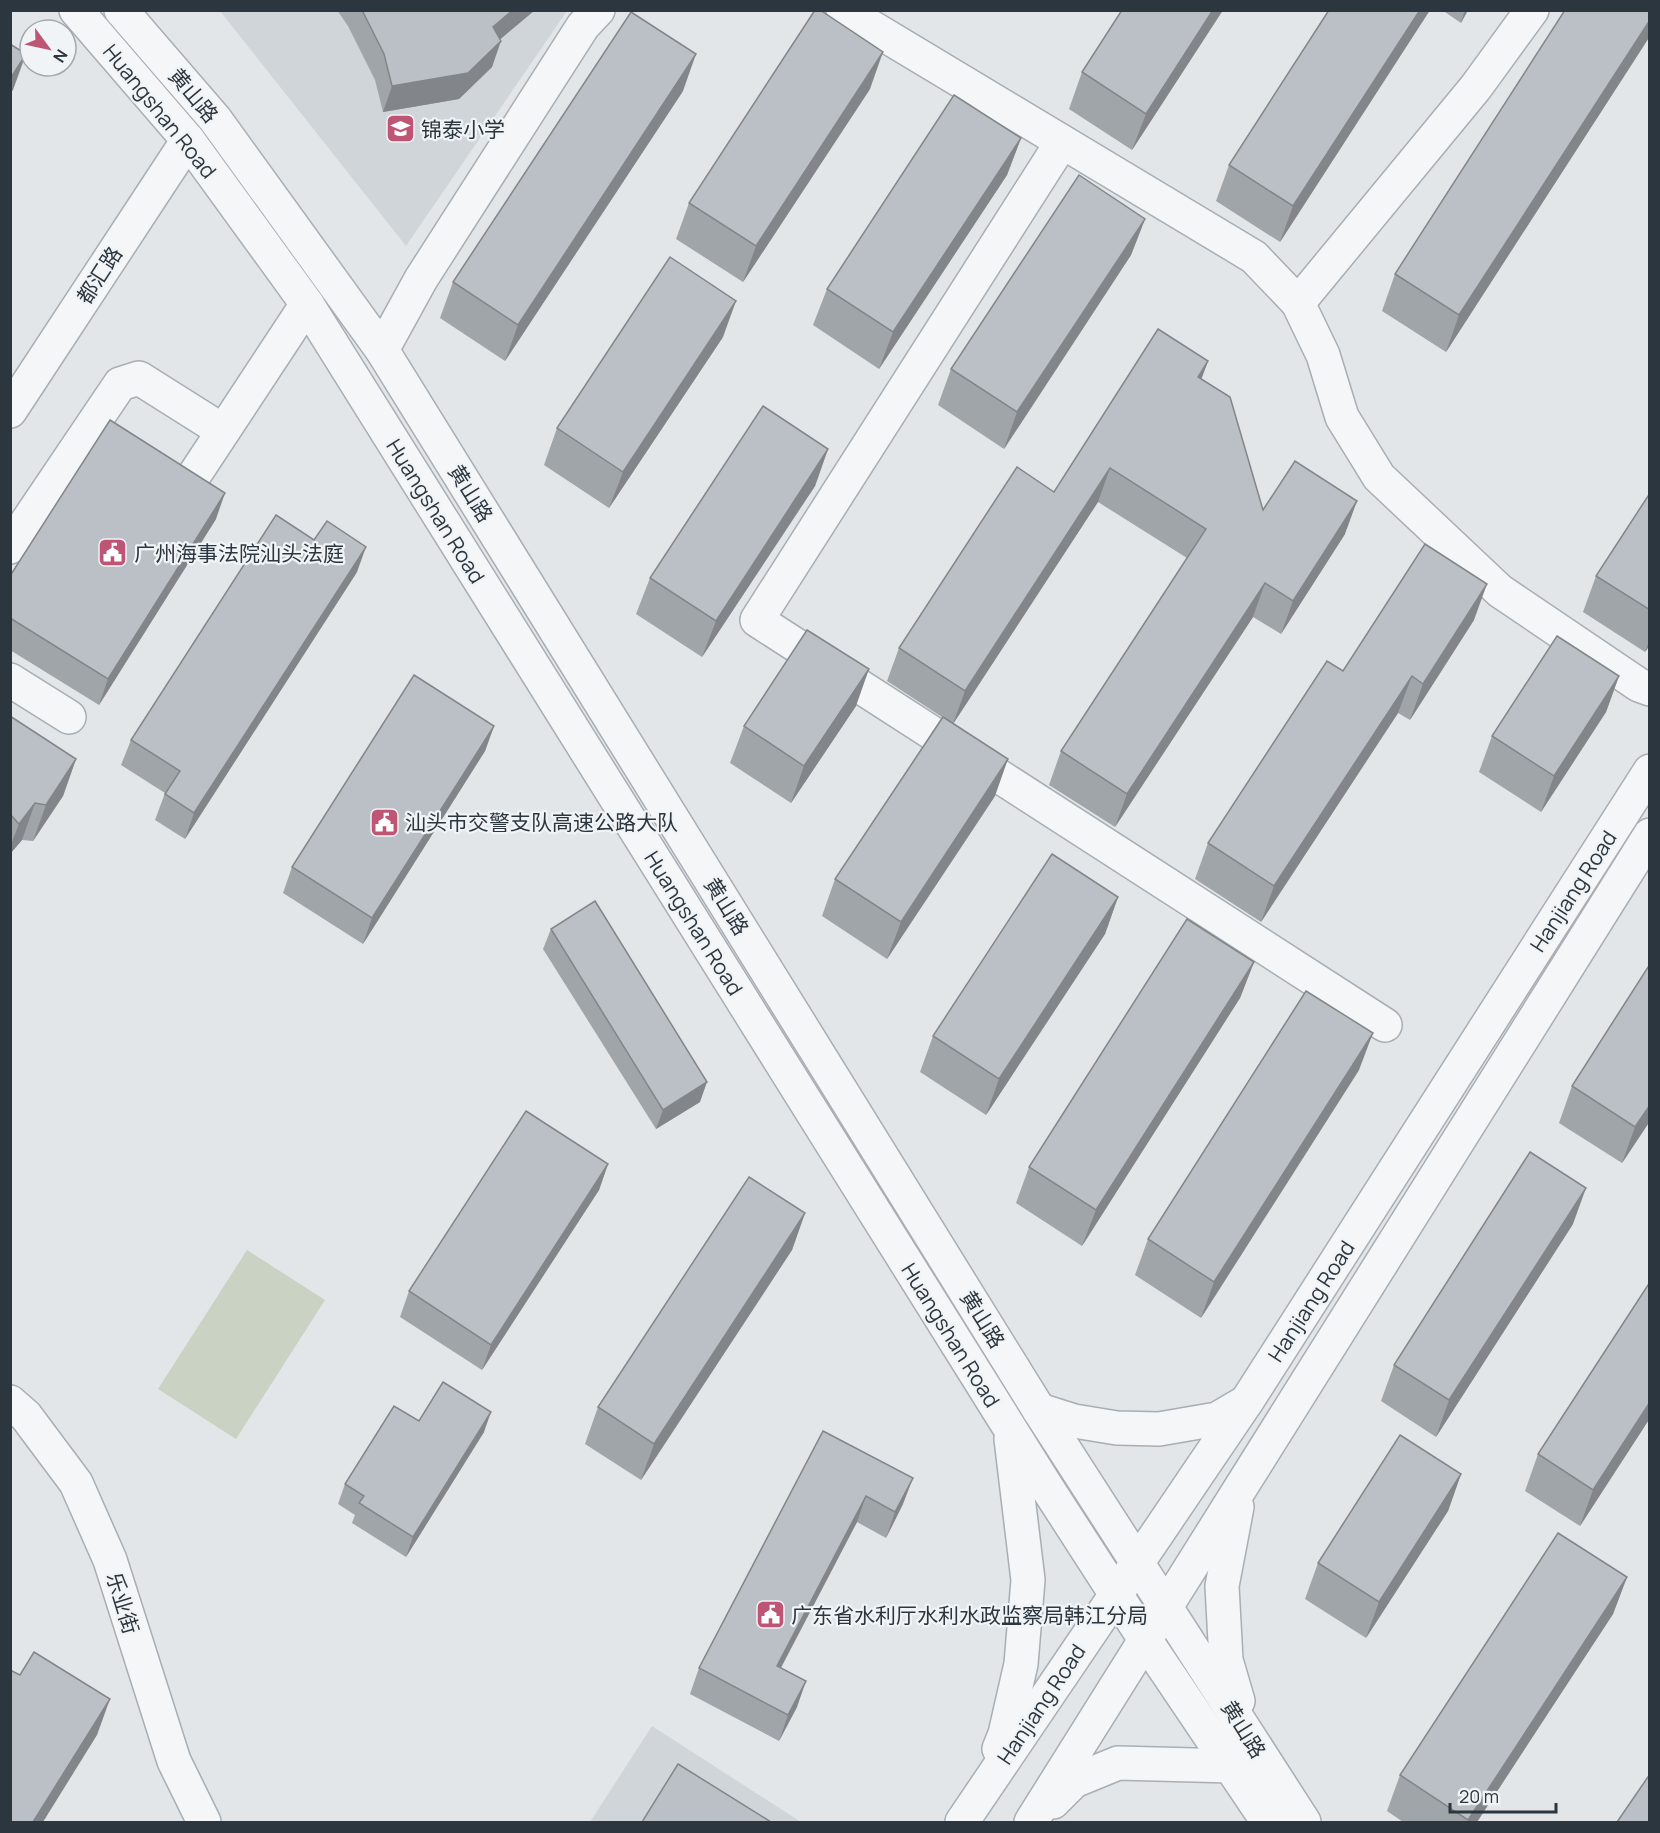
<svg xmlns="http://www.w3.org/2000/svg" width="1660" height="1833" font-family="Manrope,'Noto Sans SC',sans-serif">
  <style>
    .built { fill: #d0d5da }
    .green { fill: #cad2c4 }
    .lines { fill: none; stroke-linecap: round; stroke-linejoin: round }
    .minor-casing { stroke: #a8aeb3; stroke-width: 36 }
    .minor { stroke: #f4f6f8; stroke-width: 33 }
    .wall { fill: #a0a5a9 }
    .shaded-wall { fill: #82868a }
    .building { fill: #bac0c5; stroke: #82868a; stroke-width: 1.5 }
    .labels { text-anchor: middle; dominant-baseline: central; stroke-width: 4.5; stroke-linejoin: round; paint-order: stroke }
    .street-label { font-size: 21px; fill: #2c363f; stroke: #f1f4f6 }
    .poi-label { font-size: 21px; fill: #2c363f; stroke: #f1f4f6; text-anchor: start }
  </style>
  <rect width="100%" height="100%" fill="#e2e6e9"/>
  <g class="built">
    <polygon points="220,11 567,11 406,246"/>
    <polygon points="652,1726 801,1822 590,1822"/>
  </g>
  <polygon class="green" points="247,1250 325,1300 236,1439 158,1389"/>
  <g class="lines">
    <defs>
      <g id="minor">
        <polyline points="76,10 188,140 307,304 1046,1486 1146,1641 1268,1822"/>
        <polyline points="121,10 215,119 382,350 1039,1410 1304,1822"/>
        <polyline points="843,10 1254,257 1298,303 1323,355 1342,417 1379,477 1500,591 1639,685 1650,689"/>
        <polyline points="1062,142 757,620 1385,1025"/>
        <polyline points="1298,303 1476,87 1532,10"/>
        <polyline points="382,350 421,279 583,26 598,10"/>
        <polyline points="10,411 188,140"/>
        <polyline points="195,474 307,304"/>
        <polyline points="10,547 120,384 139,378 223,431"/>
        <polyline points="10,680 69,717"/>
        <polyline points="10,1402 26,1416 76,1483 110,1560 174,1761 204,1822"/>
        <polyline points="1039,1410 1074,1421 1117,1428 1159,1429 1217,1419 1246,1402"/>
        <polyline points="1237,1507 1222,1586 1226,1660 1238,1701"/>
        <polyline points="999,1749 1005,1734 1021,1664 1028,1580 1011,1439"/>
        <polyline points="1053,1802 1074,1781 1118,1763 1232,1766"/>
        <polyline points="962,1822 1247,1401 1650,771"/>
        <polyline points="1031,1822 1650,835"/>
      </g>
    </defs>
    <use href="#minor" class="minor-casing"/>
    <use href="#minor" class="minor"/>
  </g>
  <g class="wall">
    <polygon points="337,10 535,10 500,39 492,67 459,99 383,112 375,80 348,26"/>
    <polygon points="1122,10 1223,10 1132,150 1069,109 1082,72"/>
    <polygon points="1430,10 1280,242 1216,201 1229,165"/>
    <polygon points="1442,10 1468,10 1461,23"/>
    <polygon points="1650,10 1650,36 1446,352 1382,311 1395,274"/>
    <polygon points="870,89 743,282 676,239 689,203"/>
    <polygon points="683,91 505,361 440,318 453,282"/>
    <polygon points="1021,138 1007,175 879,369 813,325 827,289"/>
    <polygon points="1145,219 1131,255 1004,449 938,405 951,369"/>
    <polygon points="723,337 609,508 544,465 557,428"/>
    <polygon points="1208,361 1201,379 1263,510 1345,534 1281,634 1253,617 1115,827 1049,785 1061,751 1187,558 1098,502 953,724 995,796 887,959 822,916 835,879 942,717 887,681 899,648 1054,492"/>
    <polygon points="828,449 815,486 702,657 636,614 650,578"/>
    <polygon points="1650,493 1650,645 1645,652 1583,612 1596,576"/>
    <polygon points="216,519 99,705 10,650 10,576"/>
    <polygon points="357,572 185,839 155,820 165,793 121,765 131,740"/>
    <polygon points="1474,620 1410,720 1398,713 1261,922 1195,879 1208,843 1343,671"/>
    <polygon points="1619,676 1606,712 1541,812 1479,772 1492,736"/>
    <polygon points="856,706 791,803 730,763 744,726"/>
    <polygon points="10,716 76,759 63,796 33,841 22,840 10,854"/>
    <polygon points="494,726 485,751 363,944 283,893 292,867"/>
    <polygon points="1118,897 1105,934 986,1115 920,1072 933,1036"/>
    <polygon points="551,929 700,1102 656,1129 543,949"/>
    <polygon points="1254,962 1240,998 1082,1246 1016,1203 1029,1167"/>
    <polygon points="1650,964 1650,1121 1622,1163 1559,1123 1572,1086"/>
    <polygon points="1359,1070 1201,1318 1135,1275 1148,1239"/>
    <polygon points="608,1164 599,1190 482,1370 400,1317 409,1291"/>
    <polygon points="805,1213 792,1250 641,1480 585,1444 598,1407"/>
    <polygon points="1573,1224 1436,1437 1381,1401 1394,1365"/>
    <polygon points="1650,1282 1650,1418 1580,1526 1525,1491 1538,1454"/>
    <polygon points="419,1421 484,1432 406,1557 352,1523 355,1515 338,1504 345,1484"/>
    <polygon points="823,1431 903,1504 886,1538 857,1522 781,1668 797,1707 779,1741 690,1694 699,1668"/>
    <polygon points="1461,1474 1448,1511 1366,1638 1305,1599 1318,1563"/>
    <polygon points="1627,1577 1613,1614 1477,1822 1403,1822 1387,1811 1400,1775"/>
  </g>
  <g class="shaded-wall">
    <polygon points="513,10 535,10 484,53 493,27"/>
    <polygon points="1213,10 1223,10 1132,150 1146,114"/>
    <polygon points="1420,10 1430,10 1280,242 1293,206"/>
    <polygon points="1465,10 1468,10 1461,23"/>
    <polygon points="1650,20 1650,36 1446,352 1459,315"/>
    <polygon points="501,41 492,67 459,99 383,112 392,86"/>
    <polygon points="883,52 870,89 743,282 756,246"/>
    <polygon points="26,54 13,90 10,94 10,79"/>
    <polygon points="696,54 683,91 505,361 518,325"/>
    <polygon points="1021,138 1007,175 879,369 893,332"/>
    <polygon points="1145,219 1131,255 1004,449 1017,412"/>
    <polygon points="736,301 723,337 609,508 623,472"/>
    <polygon points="1208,361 1196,394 1198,377"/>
    <polygon points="828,449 815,486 702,657 716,621"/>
    <polygon points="1110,468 1098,502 953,724 965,691"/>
    <polygon points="225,493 216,519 99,705 108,679"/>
    <polygon points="1357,501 1345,534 1281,634 1293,601"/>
    <polygon points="366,547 357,572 185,839 194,813"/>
    <polygon points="1265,583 1253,617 1115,827 1127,794"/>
    <polygon points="1487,584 1474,620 1410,720 1423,684"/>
    <polygon points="1650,639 1650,645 1645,652"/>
    <polygon points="869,669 856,706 791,803 804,766"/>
    <polygon points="1412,676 1398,713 1261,922 1274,886"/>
    <polygon points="1619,676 1606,712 1541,812 1554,776"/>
    <polygon points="494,726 485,751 363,944 372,918"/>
    <polygon points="76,759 63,796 33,841 46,805"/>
    <polygon points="1008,759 995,796 887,959 901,922"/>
    <polygon points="35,803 22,840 10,854 10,847 19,824"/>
    <polygon points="1118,897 1105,934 986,1115 999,1079"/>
    <polygon points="1254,962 1240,998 1082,1246 1096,1210"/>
    <polygon points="1373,1033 1359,1070 1201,1318 1214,1282"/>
    <polygon points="707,1082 700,1102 656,1129 663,1110"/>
    <polygon points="1650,1105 1650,1121 1622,1163 1635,1127"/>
    <polygon points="608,1164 599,1190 482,1370 491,1345"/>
    <polygon points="1586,1188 1573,1224 1436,1437 1449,1400"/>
    <polygon points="805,1213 792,1250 641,1480 654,1444"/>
    <polygon points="1650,1402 1650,1418 1580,1526 1593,1490"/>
    <polygon points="491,1412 484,1432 406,1557 413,1537"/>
    <polygon points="1461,1474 1448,1511 1366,1638 1379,1602"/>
    <polygon points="913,1478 903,1504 886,1538 895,1512"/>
    <polygon points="866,1496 857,1522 768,1692 777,1666"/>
    <polygon points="1627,1577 1613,1614 1477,1822 1467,1822"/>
    <polygon points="806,1681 797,1707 779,1741 788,1715"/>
    <polygon points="110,1699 97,1735 43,1822 33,1822"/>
  </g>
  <g class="building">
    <polygon points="362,10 513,10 493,27 501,41 468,73 392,86 384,54"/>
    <polygon points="815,10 820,10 883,52 756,246 689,203"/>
    <polygon points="1122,10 1213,10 1146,114 1082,72"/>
    <polygon points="1329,10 1420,10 1293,206 1229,165"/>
    <polygon points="1565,10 1650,10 1650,20 1459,315 1395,274"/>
    <polygon points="631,12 696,54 518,325 453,282"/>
    <polygon points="10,44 26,54 10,79"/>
    <polygon points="954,95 1021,138 893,332 827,289"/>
    <polygon points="1079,175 1145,219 1017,412 951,369"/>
    <polygon points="670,257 736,301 623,472 557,428"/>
    <polygon points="1158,329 1208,361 1198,377 1230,397 1263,510 1295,461 1357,501 1293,601 1265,583 1127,794 1061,751 1206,529 1110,468 965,691 899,648 1017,467 1054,492"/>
    <polygon points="763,406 828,449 716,621 650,578"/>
    <polygon points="110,420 225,493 108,679 10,618 10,576"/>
    <polygon points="1650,493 1650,610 1596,576"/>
    <polygon points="276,515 314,540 327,521 366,547 194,813 165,794 180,771 131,740"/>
    <polygon points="1425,544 1487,584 1423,684 1412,676 1274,886 1208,843 1327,661 1343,671"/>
    <polygon points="807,630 869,669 804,766 744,726"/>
    <polygon points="1557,636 1619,676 1554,776 1492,736"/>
    <polygon points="414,675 494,726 372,918 292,867"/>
    <polygon points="10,716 76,759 46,805 35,803 19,824 10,814"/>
    <polygon points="943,717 1008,759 901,922 835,879"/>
    <polygon points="1052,854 1118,897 999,1079 933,1036"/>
    <polygon points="595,901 707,1082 663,1110 551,929"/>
    <polygon points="1187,919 1254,962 1096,1210 1029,1167"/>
    <polygon points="1650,964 1650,1105 1635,1127 1572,1086"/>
    <polygon points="1306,991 1373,1033 1214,1282 1148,1239"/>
    <polygon points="526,1111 608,1164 491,1345 409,1291"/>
    <polygon points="1530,1152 1586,1188 1449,1400 1394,1365"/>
    <polygon points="749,1177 805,1213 654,1444 598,1407"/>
    <polygon points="1650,1282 1650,1402 1593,1490 1538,1454"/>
    <polygon points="443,1382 491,1412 413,1537 359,1503 364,1496 345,1484 394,1406 419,1421"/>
    <polygon points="823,1431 913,1478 895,1512 866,1496 777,1666 806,1681 788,1715 699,1668"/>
    <polygon points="1400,1435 1461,1474 1379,1602 1318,1563"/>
    <polygon points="1558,1533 1627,1577 1468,1820 1400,1775"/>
    <polygon points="34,1652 110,1699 33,1822 10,1822 10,1670 20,1675"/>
    <polygon points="678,1764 771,1822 642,1822"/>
    <polygon points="1650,1774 1650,1822 1617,1822"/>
  </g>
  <defs>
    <symbol id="school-square" viewBox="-11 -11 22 22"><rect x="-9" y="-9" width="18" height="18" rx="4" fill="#bf5575" stroke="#f1f4f6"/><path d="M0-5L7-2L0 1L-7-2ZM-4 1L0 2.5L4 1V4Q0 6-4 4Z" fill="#fff"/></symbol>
    <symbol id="civic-square" viewBox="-11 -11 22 22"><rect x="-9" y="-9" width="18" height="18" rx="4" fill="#bf5575" stroke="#f1f4f6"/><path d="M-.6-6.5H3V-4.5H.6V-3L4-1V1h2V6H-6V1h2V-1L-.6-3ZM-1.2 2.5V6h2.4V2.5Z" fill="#fff"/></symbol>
  </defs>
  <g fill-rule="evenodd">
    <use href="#school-square" x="384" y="112" width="33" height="33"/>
    <use href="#civic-square" x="96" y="536" width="33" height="33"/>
    <use href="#civic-square" x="368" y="806" width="33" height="33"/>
    <use href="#civic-square" x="754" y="1598" width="33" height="33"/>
  </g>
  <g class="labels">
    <g class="street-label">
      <text transform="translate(194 95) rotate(50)">黄山路</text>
      <text transform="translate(160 111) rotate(51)">Huangshan Road</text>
      <text transform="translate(99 275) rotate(-57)">都汇路</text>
      <text transform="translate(471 493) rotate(58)">黄山路</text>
      <text transform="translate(436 511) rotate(58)">Huangshan Road</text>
      <text transform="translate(1573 891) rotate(-57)">Hanjiang Road</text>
      <text transform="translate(727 906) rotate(58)">黄山路</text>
      <text transform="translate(694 923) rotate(58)">Huangshan Road</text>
      <text transform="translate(1311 1301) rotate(-57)">Hanjiang Road</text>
      <text transform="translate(983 1319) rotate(58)">黄山路</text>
      <text transform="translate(951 1335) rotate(58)">Huangshan Road</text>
      <text transform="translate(123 1603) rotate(73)">乐业街</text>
      <text transform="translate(1041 1704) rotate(-56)">Hanjiang Road</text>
      <text transform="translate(1244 1729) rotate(58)">黄山路</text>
    </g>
    <g class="poi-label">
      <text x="421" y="129">锦泰小学</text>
      <text x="134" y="553">广州海事法院汕头法庭</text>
      <text x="405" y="822">汕头市交警支队高速公路大队</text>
      <text x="791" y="1615">广东省水利厅水利水政监察局韩江分局</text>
    </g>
  </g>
  <rect width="1660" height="1833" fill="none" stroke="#2c363f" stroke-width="24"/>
  <g transform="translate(48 48) rotate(123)"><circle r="28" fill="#f1f4f6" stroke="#a2a8ad" stroke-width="1.5"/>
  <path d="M0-4.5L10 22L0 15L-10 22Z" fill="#bf5575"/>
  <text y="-9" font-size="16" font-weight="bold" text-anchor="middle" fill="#2c363f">N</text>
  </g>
  <path d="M1450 1803v9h106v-9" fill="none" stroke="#2c363f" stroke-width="3"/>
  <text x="1459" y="1803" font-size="18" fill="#2c363f" stroke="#f1f4f6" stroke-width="4.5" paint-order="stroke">20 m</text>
</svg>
